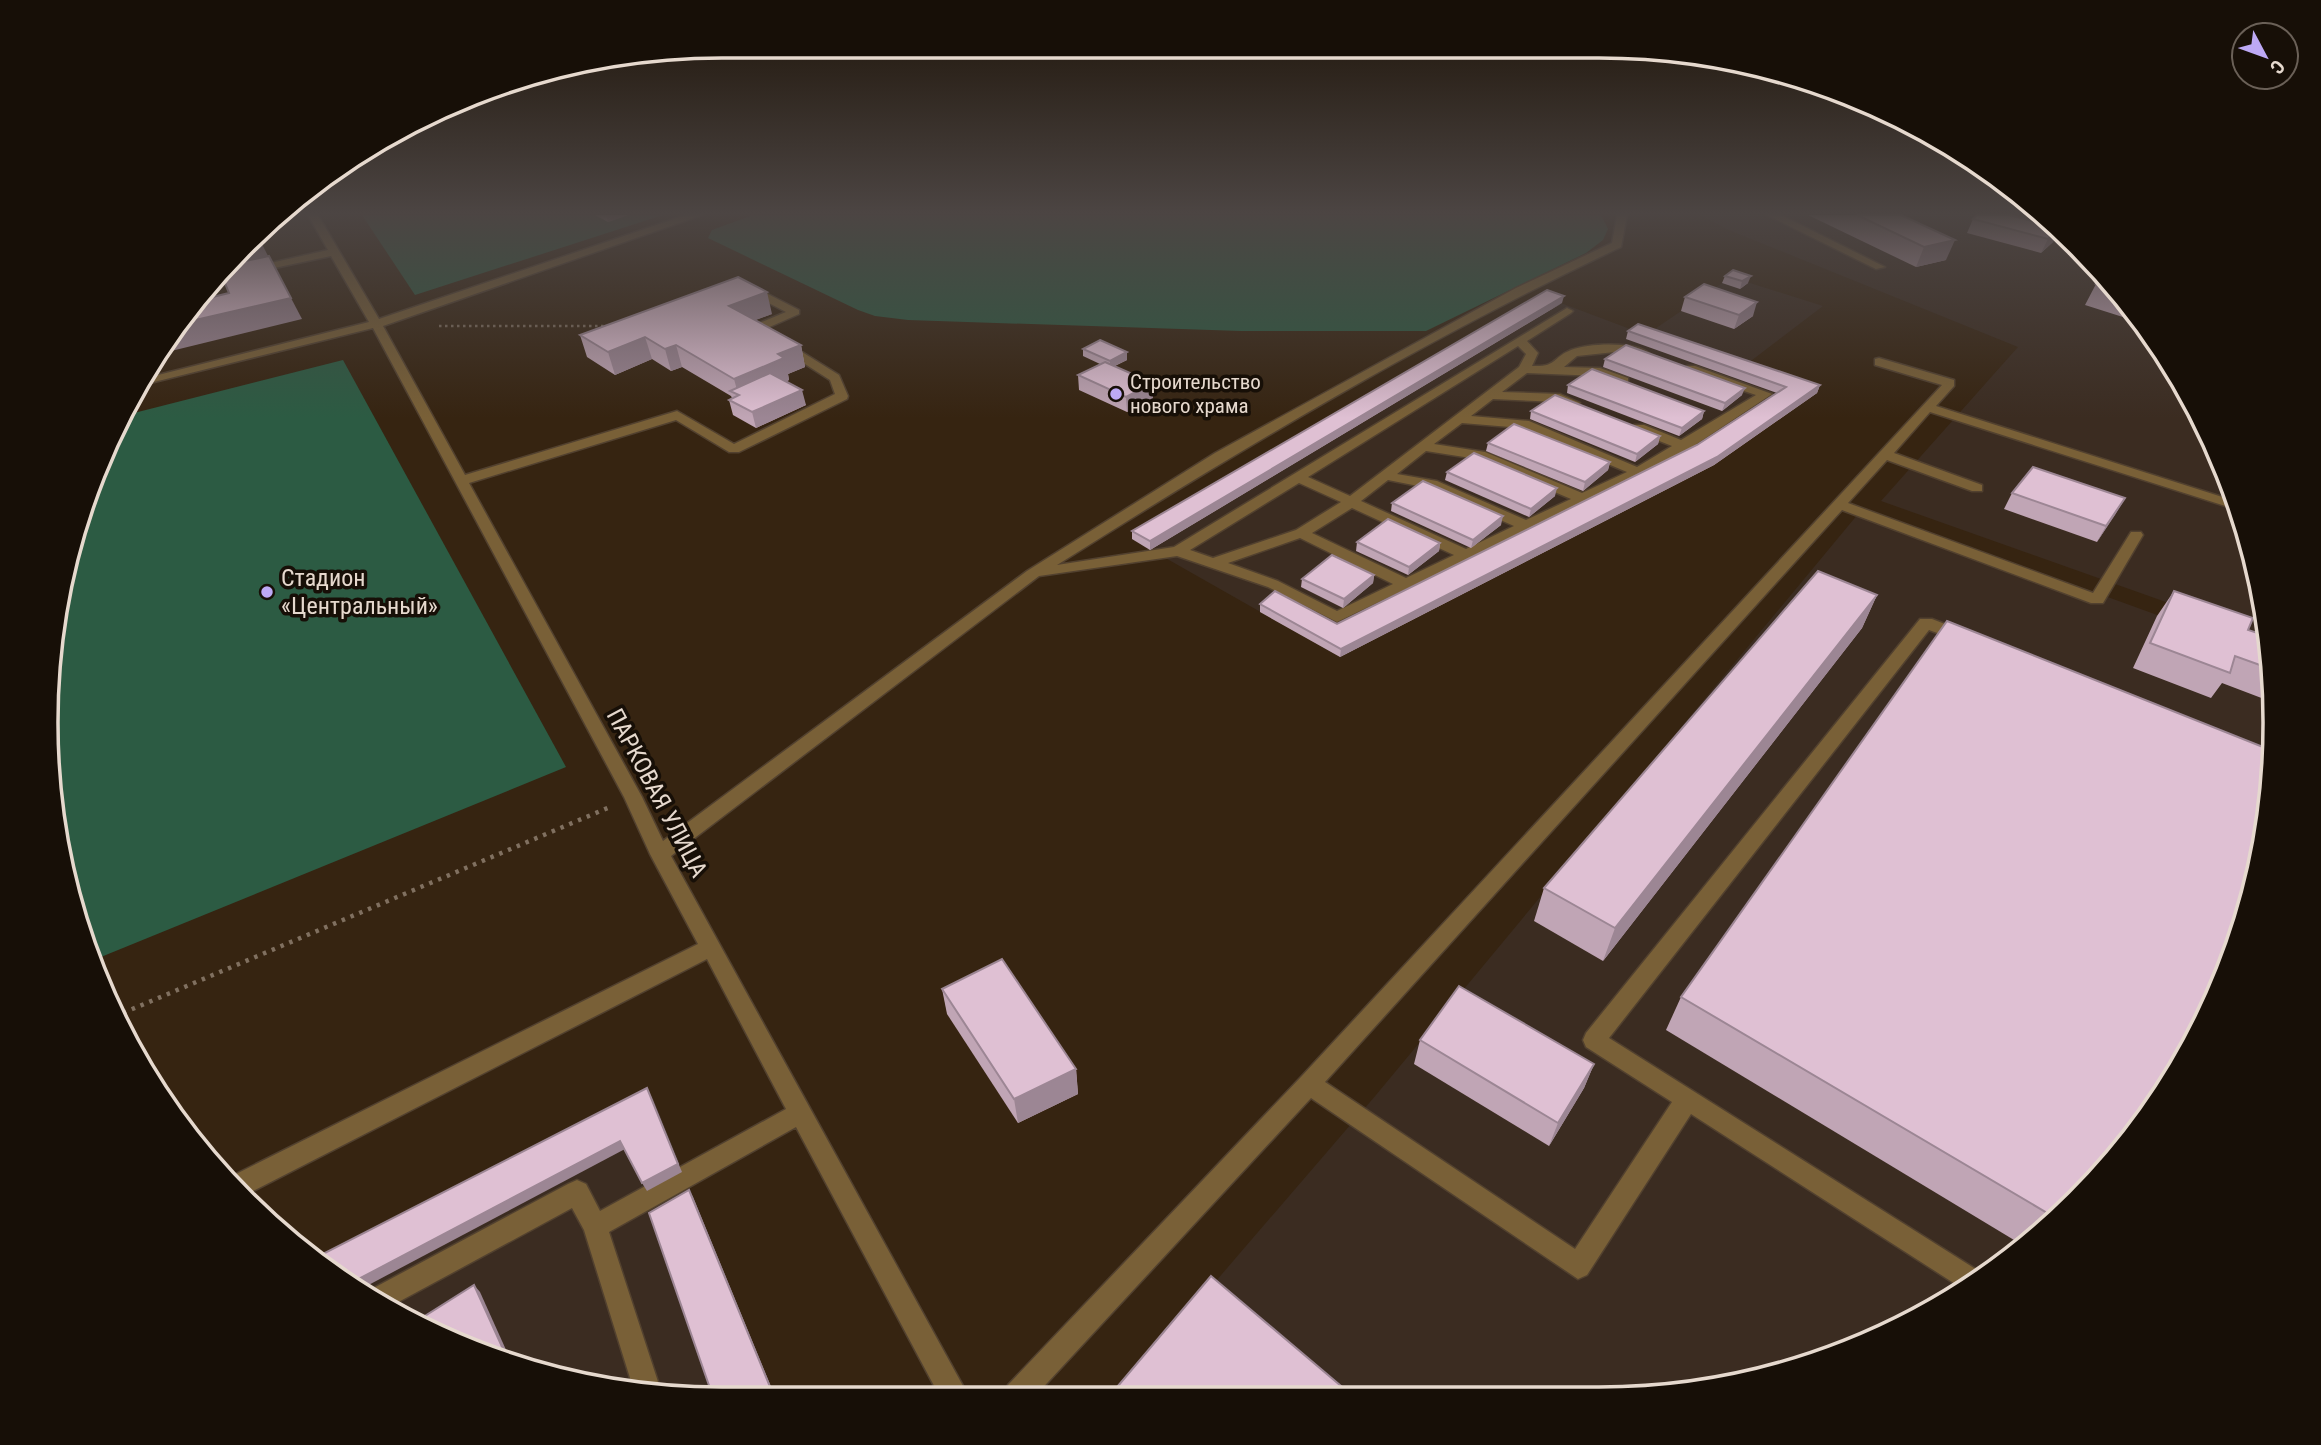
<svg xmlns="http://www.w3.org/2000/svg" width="2321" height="1445" font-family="'Roboto Condensed',sans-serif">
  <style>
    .industrial { fill: #3b2c21 }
    .green { fill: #2c5b43 }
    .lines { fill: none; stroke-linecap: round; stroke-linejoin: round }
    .minor-casing { stroke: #52412f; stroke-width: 3 }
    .path-far2 { stroke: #807060; stroke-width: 2.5; stroke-dasharray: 2.5 3.5; stroke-linecap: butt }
    .path-far1 { stroke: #807060; stroke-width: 4.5; stroke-dasharray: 3.5 6; stroke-linecap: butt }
    .path { stroke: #807060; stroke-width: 6; stroke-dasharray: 5 7; stroke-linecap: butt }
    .minor { fill: #796037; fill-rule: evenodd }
    .wall { fill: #c0a5b5 }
    .shaded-wall { fill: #9c8694 }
    .building { fill: #dfc0d3; stroke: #9c8694; stroke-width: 2 }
    .poi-dot { fill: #bda9f5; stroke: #170f07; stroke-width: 2.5 }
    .labels { text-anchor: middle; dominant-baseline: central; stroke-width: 7; stroke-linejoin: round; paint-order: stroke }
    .far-poi-label { font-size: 21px; fill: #e6d9ce; stroke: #170f07; text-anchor: start }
    .poi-label { font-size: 24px; fill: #e6d9ce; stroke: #170f07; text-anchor: start }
    .street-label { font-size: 24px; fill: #e6d9ce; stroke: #170f07 }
    .rim { fill: none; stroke: #e6d9ce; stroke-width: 3.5 }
  </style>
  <rect width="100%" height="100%" fill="#362411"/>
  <g class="industrial">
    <polygon points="1700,215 2043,215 2108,276 2185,384 2240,505 2270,639 1881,501 2018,347 1729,230"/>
    <polygon points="1731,277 1823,306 1743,367 1817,393 1340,657 1132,539 1545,297 1646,335"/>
    <polygon points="1863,508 2270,656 2274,767 2135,1135 2011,1259 1898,1329 1774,1376 1643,1398 1117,1396 1376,1095"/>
    <polygon points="652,1096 774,1394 635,1394 463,1348 321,1266"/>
  </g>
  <g class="green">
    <polygon points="362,215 663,215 415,295"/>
    <polygon points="753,215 1601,215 1608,229 1603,240 1586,253 1426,331 1241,331 908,320 875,316 858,310 708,238 712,230"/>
    <polygon points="343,360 566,767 96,959 69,898 47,679 82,505 130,414"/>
  </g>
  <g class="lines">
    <defs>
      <g id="minor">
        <path d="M308 215H318L379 319 686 215H702L383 326 465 475 677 411 734 444 835 394 830 380 752 330V326L786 312 744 290V286H752L799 310V314L765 329 839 375 848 396 847 399 739 452H729L676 420 469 483 642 797 663 841 1027 571 1215 453 1516 288 1612 243 1617 215H1627L1621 247C1425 339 1239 450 1057 565L1174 547 1567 308 1573 311 1571 313 1527 341 1538 353 1532 366C1558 367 1551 358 1571 350 1589 343 1635 341 1650 354L1644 358 1624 351 1577 356 1564 367 1600 368 1628 378V384H1620L1598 376 1527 373 1502 392 1560 394 1580 403 1574 407 1558 402 1493 399 1471 416 1529 421 1637 467 1672 446 1634 431V425H1644L1681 440 1756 395 1687 372V366H1695L1772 394 1689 449 1643 475 1337 622 1268 587 1177 556 1039 576 671 856 968 1395H939L796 1127 609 1232 662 1394H635L584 1230 572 1208 391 1306 368 1293 370 1290 568 1184 577 1180 586 1184 600 1211 786 1109 707 959 249 1193 232 1176 698 944 650 854 624 797 373 328 146 384 150 377 369 322 331 256 218 280 226 273 328 250ZM1518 346 1526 354 1519 367 1350 496 1308 477ZM1462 423 1522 428 1627 472 1582 493 1485 452 1434 444ZM1426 451 1477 459 1571 499 1526 520 1437 481 1397 474ZM1388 480 1428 488 1514 526 1466 549 1361 501ZM1299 483 1341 502 1296 530 1213 558 1190 550ZM1352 508 1454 555 1406 578 1312 533ZM1300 538 1393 584 1337 611 1278 581 1228 563Z"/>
        <polygon points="1767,215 1781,215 1885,267 1876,269"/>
        <polygon points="1997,215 2043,215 2047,220 2002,218"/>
        <polygon points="1879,358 1954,380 1954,386 1936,406 2238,502 2241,511 1930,412 1894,453 1982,485 1982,491 1972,491 1887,460 1848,503 2093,593 2131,532 2141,532 2143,535 2103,603 2091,603 1842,510 1325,1082 1575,1249 1672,1102 1586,1047 1583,1040 1586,1033 1920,619 1932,619 1968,633 1970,637 1962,642 1929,630 1609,1038 1985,1275 1963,1289 1691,1114 1587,1275 1578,1279 1311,1098 1036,1395 1004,1395 1008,1385 1301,1077 1942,385 1875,365 1875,359"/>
      </g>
    </defs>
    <use href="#minor" class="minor-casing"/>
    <polyline class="path-far2" points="439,326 609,326"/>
    <polyline class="path-far1" points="123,1013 610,807"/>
    <polyline class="path" points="121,1014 127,1011"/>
    <use href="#minor" class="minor"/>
  </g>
  <g class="wall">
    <polygon points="595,215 628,215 608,222"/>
    <polygon points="1808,215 1901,215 1946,260 1916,267"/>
    <polygon points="1973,219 2055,227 2059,230 2053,242 2041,253 1967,233"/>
    <polygon points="1725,276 1748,283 1740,289 1722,283"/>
    <polygon points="2107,276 2134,314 2133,313 2126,318 2085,305 2096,284"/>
    <polygon points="1685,297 1753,316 1734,329 1681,311"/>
    <polygon points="1562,303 1150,550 1132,539 1132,531"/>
    <polygon points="772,314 755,320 801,345 805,367 788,374 789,380 787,381 806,405 756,428 733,415 729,400 732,398 731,396 682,367 671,371 652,359 615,375 587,357 580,335"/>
    <polygon points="1628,331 1820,385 1817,393 1714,465 1340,657 1260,612 1260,604 1337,624 1697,445 1777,393 1626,339"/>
    <polygon points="1083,349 1127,352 1127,360 1115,366 1153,398 1127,412 1079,390 1078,375 1100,364 1083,356"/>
    <polygon points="1605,359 1742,395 1722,411 1603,367"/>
    <polygon points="1568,385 1704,411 1702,419 1679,436 1567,393"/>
    <polygon points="1531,411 1660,436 1658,444 1635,462 1530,419"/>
    <polygon points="1488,443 1610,462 1608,470 1583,491 1486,451"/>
    <polygon points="1447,472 1555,496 1529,517 1445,480"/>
    <polygon points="2012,493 2125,498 2097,542 2004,509"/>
    <polygon points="1392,503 1501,525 1471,548 1391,511"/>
    <polygon points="1357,542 1440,543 1439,551 1408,575 1356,551"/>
    <polygon points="1374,575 1373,583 1343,608 1301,587 1302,579"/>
    <polygon points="2174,591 2248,630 2270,637 2272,702 2222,683 2211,698 2133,668 2157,616"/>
    <polygon points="1877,595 1862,628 1603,961 1534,921 1544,888"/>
    <polygon points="942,989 1076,1069 1078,1094 1018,1123 947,1014"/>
    <polygon points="1681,997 2135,1135 2024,1246 1666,1030"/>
    <polygon points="1420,1040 1594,1064 1584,1088 1549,1146 1414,1064"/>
  </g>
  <g class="shaded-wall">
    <polygon points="606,215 628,215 608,222"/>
    <polygon points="2058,230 2053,242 2041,253 2048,239"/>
    <polygon points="260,240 269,258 233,265"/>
    <polygon points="1955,240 1946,260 1916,267 1924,247"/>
    <polygon points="1751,276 1748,283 1740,289 1742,281"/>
    <polygon points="767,292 772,314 734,328 729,306"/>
    <polygon points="1564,296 1562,303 1150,550 1150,541"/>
    <polygon points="291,298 302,319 163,353 178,324"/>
    <polygon points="1757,302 1753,316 1734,329 1739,315"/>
    <polygon points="2131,309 2133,312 2126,318"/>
    <polygon points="645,337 652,359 615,375 608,352"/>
    <polygon points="676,345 682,367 671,371 665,349"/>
    <polygon points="801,345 805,367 788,374 789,380 740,401 734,379 778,354"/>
    <polygon points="1127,352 1127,360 1110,368 1110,361"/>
    <polygon points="1153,383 1153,398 1127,412 1126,397"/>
    <polygon points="1820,385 1817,393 1714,465 1340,657 1341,649"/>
    <polygon points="1745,388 1742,395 1722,411 1725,403"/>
    <polygon points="802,390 806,405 756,428 752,412"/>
    <polygon points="1704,411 1702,419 1679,436 1682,428"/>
    <polygon points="1660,436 1658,444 1635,462 1637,454"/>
    <polygon points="1610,462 1608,470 1583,491 1585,482"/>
    <polygon points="1557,488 1555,496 1529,517 1531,509"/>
    <polygon points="2125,498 2115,515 2097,542 2106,526"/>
    <polygon points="1503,516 1501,525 1471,548 1473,540"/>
    <polygon points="1440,543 1439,551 1408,575 1409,567"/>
    <polygon points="1374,575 1373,583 1343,608 1344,599"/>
    <polygon points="1877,595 1862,628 1603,961 1615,928"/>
    <polygon points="1594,1064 1584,1088 1549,1146 1558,1123"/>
    <polygon points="1076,1069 1078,1094 1018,1123 1014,1099"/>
    <polygon points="647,1088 682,1172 647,1191 642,1183"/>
    <polygon points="620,1141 625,1149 361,1289 351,1283"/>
    <polygon points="689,1190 693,1197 774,1394 773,1394"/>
    <polygon points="474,1285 480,1292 511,1361 508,1360"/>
  </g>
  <g class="building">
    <polygon points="1857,215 1901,215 1955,240 1924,247"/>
    <polygon points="1977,215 2009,215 2055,227 2058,230 2048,239 1973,219"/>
    <polygon points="269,256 291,298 178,324 186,310 196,301 229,293 222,276 236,263"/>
    <polygon points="1733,270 1751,276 1742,281 1725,276"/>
    <polygon points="2107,276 2108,276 2118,291 2096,284"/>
    <polygon points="738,277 767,292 729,306 801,345 778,354 784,358 734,379 676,345 665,349 645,337 608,352 580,335"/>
    <polygon points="1704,284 1757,302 1739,315 1685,297"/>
    <polygon points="1547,290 1564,296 1150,541 1132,531"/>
    <polygon points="1638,324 1820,385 1717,457 1341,649 1260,604 1275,591 1337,624 1697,445 1786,387 1628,331"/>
    <polygon points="1100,340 1127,352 1110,361 1083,349"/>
    <polygon points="1626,345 1745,388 1725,403 1605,359"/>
    <polygon points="1105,362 1153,383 1126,397 1078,375"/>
    <polygon points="1592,369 1704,411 1682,428 1568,385"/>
    <polygon points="770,373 802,390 752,412 729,400 739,395 730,391"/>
    <polygon points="1555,395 1660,436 1637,454 1531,411"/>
    <polygon points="1514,424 1610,462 1585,482 1488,443"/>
    <polygon points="1474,453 1557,488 1531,509 1447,472"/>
    <polygon points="2033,467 2125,498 2106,526 2012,493"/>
    <polygon points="1423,481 1503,516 1473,540 1392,503"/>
    <polygon points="1388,519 1440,543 1409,567 1357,542"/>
    <polygon points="1332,555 1374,575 1344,599 1302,579"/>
    <polygon points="1818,571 1877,595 1615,928 1544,888"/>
    <polygon points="2174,591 2253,618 2248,630 2270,637 2271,669 2235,656 2230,673 2150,643"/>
    <polygon points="1947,621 2273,751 2274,767 2252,898 2206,1022 2135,1135 2054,1217 1681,997"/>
    <polygon points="1002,959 1076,1069 1014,1099 942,989"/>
    <polygon points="1459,986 1594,1064 1558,1123 1420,1040"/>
    <polygon points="647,1088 678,1164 642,1183 620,1141 351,1283 311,1260"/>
    <polygon points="689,1190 773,1394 712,1394 649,1213"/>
    <polygon points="1211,1276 1354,1397 1115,1396 1112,1393"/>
    <polygon points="474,1285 508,1360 463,1348 417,1321"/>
  </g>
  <linearGradient id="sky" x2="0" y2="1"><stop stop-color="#1e1409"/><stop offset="0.51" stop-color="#4c4543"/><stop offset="1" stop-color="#4c4543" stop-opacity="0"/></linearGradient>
  <rect width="2321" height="418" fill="url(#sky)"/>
  <g class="poi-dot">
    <circle cx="1116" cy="394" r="7"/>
    <circle cx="267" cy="592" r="7"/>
  </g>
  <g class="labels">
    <g class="far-poi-label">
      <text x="1130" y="382">Строительство<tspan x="1130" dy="24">нового храма</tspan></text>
    </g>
    <g class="poi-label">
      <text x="281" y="578">Стадион<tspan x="281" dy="28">«Центральный»</tspan></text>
    </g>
    <g class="street-label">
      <text transform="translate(657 793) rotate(62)">ПАРКОВАЯ УЛИЦА</text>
    </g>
  </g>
  <path d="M0 0H2321V1445H0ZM722 58H1599A664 664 0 0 1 2263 722V723A664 664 0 0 1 1599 1387H722A664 664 0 0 1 58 723V722A664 664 0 0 1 722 58Z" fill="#170f07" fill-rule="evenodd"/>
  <path class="rim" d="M722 58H1599A664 664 0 0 1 2263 722V723A664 664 0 0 1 1599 1387H722A664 664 0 0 1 58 723V722A664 664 0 0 1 722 58Z"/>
  <g transform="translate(2265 56) rotate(131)"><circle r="33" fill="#170f07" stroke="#6a6057" stroke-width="2"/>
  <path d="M0-5L12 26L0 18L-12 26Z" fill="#bda9f5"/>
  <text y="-10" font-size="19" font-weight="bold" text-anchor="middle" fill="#e6d9ce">С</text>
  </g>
</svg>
